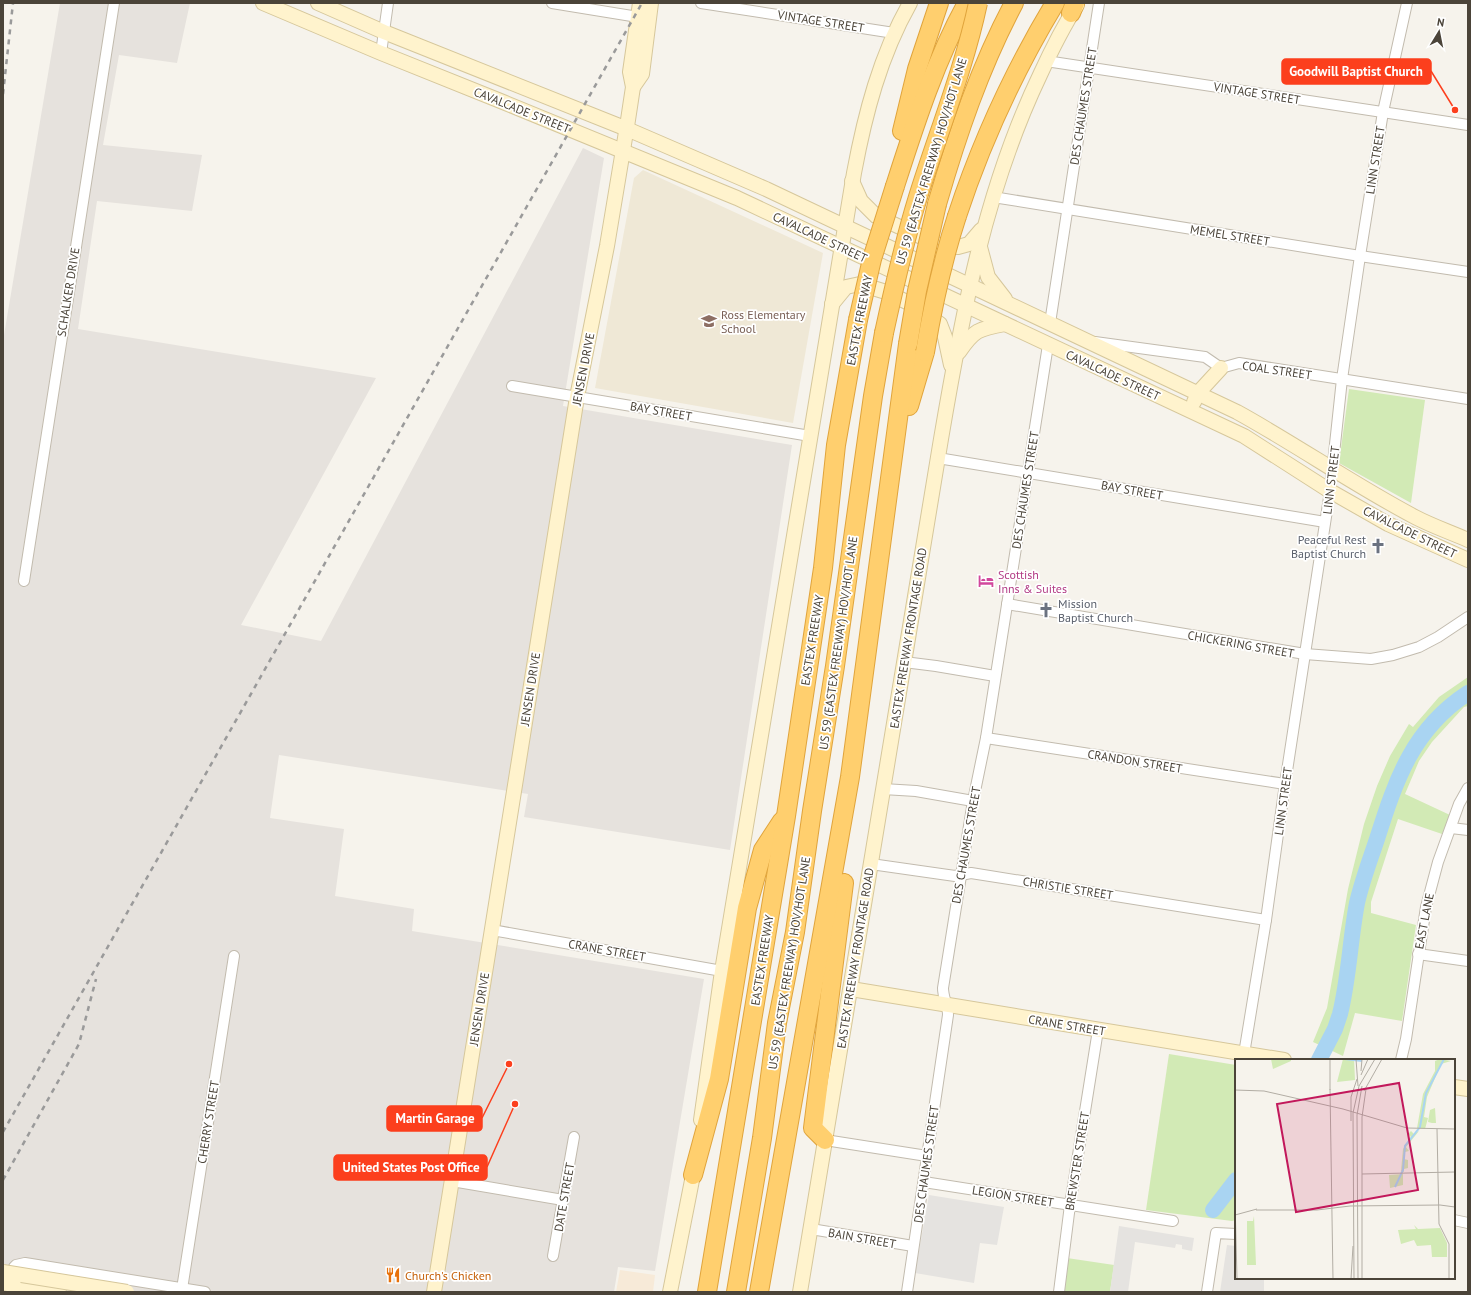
<svg xmlns="http://www.w3.org/2000/svg" width="1471" height="1295" font-family="'PT Sans',sans-serif">
  <style>
    .commercial { fill: #f7ead8 }
    .industrial { fill: #e6e2dd }
    .education { fill: #efe8d6 }
    .green { fill: #d2eab5 }
    .parking { fill: #e5e3e0 }
    .lines { fill: none; stroke-linecap: round; stroke-linejoin: round }
    .river { stroke: #a9d4f2; stroke-width: 16 }
    .street-casing { stroke: #c2bbae; stroke-width: 12 }
    .secondary-casing { stroke: #d6c79b; stroke-width: 16 }
    .highway-casing { stroke: #e0a43c; stroke-width: 20 }
    .street { stroke: #fff; stroke-width: 10 }
    .secondary { stroke: #fff3cd; stroke-width: 14 }
    .highway { stroke: #ffcf6e; stroke-width: 18 }
    .rail { stroke: #9a9a9a; stroke-width: 2.5; stroke-dasharray: 5 5; stroke-linecap: butt }
    .secondary-bridge-casing { stroke: #d6c79b; stroke-width: 16; stroke-linecap: butt }
    .highway-bridge-casing { stroke: #e0a43c; stroke-width: 20; stroke-linecap: butt }
    .secondary-bridge { stroke: #fff3cd; stroke-width: 14 }
    .highway-bridge { stroke: #ffcf6e; stroke-width: 18 }
    .labels { text-anchor: middle; dominant-baseline: central; stroke-width: 3.5; stroke-linejoin: round; paint-order: stroke }
    .street-label { font-size: 12px; fill: #4b4439; stroke: #fff }
    .education-label { font-size: 12px; fill: #785e54; stroke: #fff; text-anchor: start }
    .worship-label { font-size: 12px; fill: #5b616d; stroke: #fff; text-anchor: end }
    .hotel-label { font-size: 12px; fill: #b23c85; stroke: #fff; text-anchor: start }
    .food-label { font-size: 12px; fill: #c56008; stroke: #fff; text-anchor: start }
    .inset-river { fill: none; stroke: #a9d4f2; stroke-width: 2 }
    .inset-road { fill: none; stroke: #b2ada4; stroke-width: 1 }
    .view { fill: #c2185b; fill-opacity: 0.15; stroke: #c2185b; stroke-width: 2 }
    .inset-edge { fill: none; stroke: #4b4439; stroke-width: 2 }
    .leader { fill: none; stroke: #fc3f1d; stroke-width: 1.5 }
    .callout-dot { fill: #fc3f1d; stroke: #fff; stroke-width: 1.5 }
    .callout { fill: #fc3f1d; stroke: #fc3f1d; stroke-width: 1.5 }
    .callout-label { font-size: 13px; text-anchor: middle; font-weight: bold; fill: #fff }
  </style>
  <rect width="100%" height="100%" fill="#f6f3ec"/>
  <polygon class="commercial" points="620,1270 655,1275 653,1292 616,1292"/>
  <polygon class="industrial" points="60,3 190,3 177,63 119,55 103,145 202,155 192,211 97,201 78,329 376,378 241,625 321,641 583,148 604,158 563,406 792,445 730,850 524,817 528,794 279,755 270,818 344,829 335,896 414,909 412,931 704,979 655,1271 618,1267 614,1292 3,1292 3,341"/>
  <polygon class="education" points="643,170 823,253 793,423 595,388 634,178"/>
  <g class="green">
    <polygon points="1349,389 1425,400 1411,503 1339,463"/>
    <polygon points="1468,677 1468,706 1464,707 1432,742 1419,761 1405,794 1450,815 1442,834 1398,819 1371,902 1371,913 1416,925 1402,1021 1355,1013 1343,1056 1313,1042 1327,1008 1348,889 1364,824 1377,786 1390,756 1409,724 1413,727 1439,697"/>
    <polygon points="1169,1054 1236,1065 1236,1220 1232,1221 1146,1210"/>
    <polygon points="1067,1258 1114,1265 1110,1292 1061,1292"/>
  </g>
  <g class="parking">
    <polygon points="929,1195 1004,1207 997,1245 980,1243 974,1283 915,1273"/>
    <polygon points="1119,1226 1194,1238 1192,1251 1182,1249 1182,1245 1176,1244 1175,1248 1135,1242 1128,1292 1110,1292"/>
    <polygon points="1227,1245 1236,1246 1236,1278 1264,1278 1264,1292 1220,1292"/>
  </g>
  <g class="lines">
    <g class="river">
      <path d="M1319 1060 1335 1029 1340 1014C1349 978 1350 940 1357 903 1362 881 1370 860 1377 839 1396 779 1413 729 1468 693"/>
      <polyline points="1213,1210 1236,1180"/>
    </g>
    <defs>
      <g id="street">
        <polyline points="552,3 638,17"/>
        <polyline points="701,3 894,33"/>
        <polyline points="381,53 388,3"/>
        <polyline points="1046,61 1468,125"/>
        <polyline points="993,197 1360,256 1468,272"/>
        <polyline points="1050,323 1099,3"/>
        <polyline points="1095,342 1205,357 1221,368 1239,363 1468,399"/>
        <polyline points="512,386 810,436"/>
        <polyline points="938,458 1325,522"/>
        <polyline points="24,581 114,3"/>
        <polyline points="1007,604 1305,654 1371,659 1393,655 1419,647 1438,637 1468,617"/>
        <polyline points="904,662 936,666 995,676"/>
        <polyline points="986,738 1285,784"/>
        <polyline points="883,789 916,791 973,801"/>
        <polyline points="1451,828 1468,830"/>
        <polyline points="871,864 955,876 971,873 1266,920"/>
        <polyline points="492,930 722,971"/>
        <polyline points="1418,954 1468,961"/>
        <polyline points="1244,1054 1266,920 1285,784 1330,491 1342,379 1360,256 1383,112 1407,3"/>
        <polyline points="1401,1060 1406,1039 1426,907 1438,862 1459,804 1468,788"/>
        <polyline points="825,1140 927,1156"/>
        <polyline points="452,1181 563,1200"/>
        <polyline points="924,1182 1173,1221"/>
        <polyline points="1454,1220 1468,1223"/>
        <polyline points="811,1229 913,1246"/>
        <polyline points="553,1256 574,1137"/>
        <polyline points="182,1289 234,956"/>
        <polyline points="12,1292 11,1284 14,1267 16,1265 25,1263 205,1292"/>
        <path d="M907 1292 948 1015C948 1005 943 998 943 988L973 801 986 738 1048 345"/>
        <polyline points="1059,1292 1070,1205 1098,1030"/>
        <polyline points="1207,1292 1216,1233 1236,1234"/>
      </g>
      <g id="secondary">
        <polyline points="263,3 381,53 503,102 737,198 1244,436 1330,491 1388,524 1468,560"/>
        <path d="M318 3 384 32 627 129 766 189 1237 412C1297 445 1354 485 1415 517 1432 526 1450 532 1468 540"/>
        <polyline points="633,87 642,74 651,3"/>
        <polyline points="852,181 861,201 876,216 941,246 958,247 969,244 981,230"/>
        <polyline points="980,247 988,277 1005,299"/>
        <polyline points="832,304 846,287 860,284 886,292 913,305 940,324 945,337 951,365"/>
        <path d="M959 352C974 330 978 329 1005 324"/>
        <polyline points="1194,402 1198,393 1221,368"/>
        <polyline points="851,989 1284,1060"/>
        <polyline points="1454,1087 1468,1089"/>
        <path d="M701 1120 722 971 854 173C865 114 880 56 910 3"/>
        <polyline points="14,1285 59,1292"/>
        <polyline points="434,1292 577,397 607,246 628,120 633,87 630,72 640,3"/>
        <polyline points="670,1292 695,1165"/>
        <path d="M800 1292 941 439C962 315 985 190 1040 75 1051 51 1063 27 1077 5"/>
      </g>
      <g id="highway">
        <polyline points="1071,13 1075,3"/>
        <polyline points="902,131 917,69 939,3"/>
        <path d="M895 186C915 124 935 61 967 3"/>
        <path d="M937 204C957 135 980 67 1014 3"/>
        <path d="M957 216C982 140 1014 71 1055 3"/>
        <polyline points="909,406 925,352"/>
        <polyline points="825,1140 813,1128 844,883"/>
        <polyline points="693,1175 719,1079 747,908 763,850 782,821"/>
        <polyline points="707,1292 786,816 823,568 836,445 858,320"/>
        <polyline points="736,1292 762,1138 777,1023 795,932 812,811 835,666 873,396 884,333"/>
        <polyline points="759,1292 850,777 908,344"/>
      </g>
    </defs>
    <use href="#street" class="street-casing"/>
    <use href="#secondary" class="secondary-casing"/>
    <use href="#highway" class="highway-casing"/>
    <use href="#street" class="street"/>
    <use href="#secondary" class="secondary"/>
    <use href="#highway" class="highway"/>
    <g class="rail">
      <polyline points="3,94 13,3"/>
      <polyline points="3,1132 642,3"/>
      <polyline points="3,1180 79,1044 96,979"/>
    </g>
    <defs>
      <g id="secondary-bridge">
        <polyline points="3,1272 127,1292"/>
        <polyline points="3,1283 14,1285"/>
      </g>
      <g id="highway-bridge">
        <polyline points="858,320 872,259 895,186"/>
        <path d="M884 333C894 287 904 242 918 197 938 133 964 69 978 3"/>
        <polyline points="908,344 917,291 937,204"/>
        <path d="M925 352C933 304 942 262 957 216"/>
      </g>
    </defs>
    <use href="#secondary-bridge" class="secondary-bridge-casing"/>
    <use href="#highway-bridge" class="highway-bridge-casing"/>
    <use href="#secondary-bridge" class="secondary-bridge"/>
    <use href="#highway-bridge" class="highway-bridge"/>
  </g>
  <defs>
    <symbol id="school-bare" viewBox="-9 -9 18 18"><path d="M0-5L7-2L0 1L-7-2ZM-4 1L0 2.5L4 1V4Q0 6-4 4Z" fill="#8d6e63" stroke="#fff" stroke-width="2.5" paint-order="stroke"/></symbol>
    <symbol id="church-bare" viewBox="-9 -9 18 18"><path d="M-1.2-6h2.4v3.5h3.3v2.4h-3.3V6h-2.4V-.1h-3.3v-2.4h3.3Z" fill="#6b7280" stroke="#fff" stroke-width="2.5" paint-order="stroke"/></symbol>
    <symbol id="hotel-bare" viewBox="-9 -9 18 18"><path d="M-6-4.5h1.5V1H6V5H4.5V3h-9V5H-6ZM-4 0a1.8 1.8 0 1 1 3.6 0ZM.5 0V-2.5h3Q6-2.5 6 0Z" fill="#d1479c" stroke="#fff" stroke-width="2.5" paint-order="stroke"/></symbol>
    <symbol id="restaurant-bare" viewBox="-9 -9 18 18"><path d="M-5-6h1v4h1v-4h1v4h1v-4h1v5L-1.5 .5V6h-2V.5L-5-1ZM5-6V6H3V1.5H1.5Q1.5-4 5-6Z" fill="#e8710a" stroke="#fff" stroke-width="2.5" paint-order="stroke"/></symbol>
  </defs>
  <g fill-rule="evenodd">
    <use href="#school-bare" x="698" y="310" width="22" height="22"/>
    <use href="#church-bare" x="1367" y="535" width="22" height="22"/>
    <use href="#hotel-bare" x="975" y="570" width="22" height="22"/>
    <use href="#church-bare" x="1035" y="599" width="22" height="22"/>
    <use href="#restaurant-bare" x="382" y="1264" width="22" height="22"/>
  </g>
  <g class="labels">
    <g class="street-label">
      <text transform="translate(821 21) rotate(9)">VINTAGE STREET</text>
      <text transform="translate(1257 93) rotate(9)">VINTAGE STREET</text>
      <text transform="translate(1083 106) rotate(-81)">DES CHAUMES STREET</text>
      <text transform="translate(522 110) rotate(22)">CAVALCADE STREET</text>
      <text transform="translate(1375 160) rotate(-81)">LINN STREET</text>
      <text transform="translate(931 161) rotate(-73)">US 59 (EASTEX FREEWAY) HOV/HOT LANE</text>
      <text transform="translate(1230 235) rotate(9)">MEMEL STREET</text>
      <text transform="translate(820 237) rotate(25)">CAVALCADE STREET</text>
      <text transform="translate(68 292) rotate(-81)">SCHALKER DRIVE</text>
      <text transform="translate(859 320) rotate(-79)">EASTEX FREEWAY</text>
      <text transform="translate(583 369) rotate(-79)">JENSEN DRIVE</text>
      <text transform="translate(1277 370) rotate(8)">COAL STREET</text>
      <text transform="translate(1113 375) rotate(25)">CAVALCADE STREET</text>
      <text transform="translate(661 411) rotate(10)">BAY STREET</text>
      <text transform="translate(1331 480) rotate(-83)">LINN STREET</text>
      <text transform="translate(1025 490) rotate(-81)">DES CHAUMES STREET</text>
      <text transform="translate(1132 490) rotate(10)">BAY STREET</text>
      <text transform="translate(1410 532) rotate(26)">CAVALCADE STREET</text>
      <text transform="translate(908 638) rotate(-81)">EASTEX FREEWAY FRONTAGE ROAD</text>
      <text transform="translate(812 640) rotate(-81)">EASTEX FREEWAY</text>
      <text transform="translate(838 643) rotate(-82)">US 59 (EASTEX FREEWAY) HOV/HOT LANE</text>
      <text transform="translate(1241 644) rotate(10)">CHICKERING STREET</text>
      <text transform="translate(530 689) rotate(-81)">JENSEN DRIVE</text>
      <text transform="translate(1135 761) rotate(9)">CRANDON STREET</text>
      <text transform="translate(1283 801) rotate(-82)">LINN STREET</text>
      <text transform="translate(966 845) rotate(-80)">DES CHAUMES STREET</text>
      <text transform="translate(1068 888) rotate(9)">CHRISTIE STREET</text>
      <text transform="translate(1424 921) rotate(-79)">EAST LANE</text>
      <text transform="translate(607 950) rotate(10)">CRANE STREET</text>
      <text transform="translate(855 958) rotate(-81)">EASTEX FREEWAY FRONTAGE ROAD</text>
      <text transform="translate(762 960) rotate(-81)">EASTEX FREEWAY</text>
      <text transform="translate(789 963) rotate(-81)">US 59 (EASTEX FREEWAY) HOV/HOT LANE</text>
      <text transform="translate(479 1009) rotate(-81)">JENSEN DRIVE</text>
      <text transform="translate(1067 1025) rotate(9)">CRANE STREET</text>
      <text transform="translate(208 1122) rotate(-81)">CHERRY STREET</text>
      <text transform="translate(1077 1161) rotate(-81)">BREWSTER STREET</text>
      <text transform="translate(926 1164) rotate(-82)">DES CHAUMES STREET</text>
      <text transform="translate(1013 1196) rotate(9)">LEGION STREET</text>
      <text transform="translate(564 1197) rotate(-80)">DATE STREET</text>
      <text transform="translate(862 1238) rotate(10)">BAIN STREET</text>
    </g>
    <g class="education-label">
      <text x="721" y="314">Ross Elementary<tspan x="721" dy="14">School</tspan></text>
    </g>
    <g class="worship-label">
      <text x="1366" y="539">Peaceful Rest<tspan x="1366" dy="14">Baptist Church</tspan></text>
      <text x="1058" y="603" text-anchor="start">Mission<tspan x="1058" dy="14">Baptist Church</tspan></text>
    </g>
    <g class="hotel-label">
      <text x="998" y="574">Scottish<tspan x="998" dy="14">Inns &amp; Suites</tspan></text>
    </g>
    <g class="food-label">
      <text x="405" y="1275">Church's Chicken</text>
    </g>
  </g>
  <g transform="translate(1235 1059)">
    <rect width="220" height="220" fill="#f6f3ec"/>
    <path d="M36 0H56V2L38 10ZM108 0H119L120 21 102 23ZM205 0 216 2 206 5 192 38 189 58 193 59 190 70 182 69 188 35 200 12V2ZM200 49 201 64H197L193 63 195 51ZM176 72 179 75 184 72 171 88 174 92 170 93 169 100 173 101V109L169 110V113L166 112 168 90 176 78 173 75ZM168 115V126L155 129 154 116ZM19 157 21 206H12V162H18ZM179 166 183 170 205 169 212 184V198H197L196 186 182 187 179 181 166 185 163 171 181 170Z" fill="#d2eab5"/>
    <path class="inset-river" d="M110 0 127 2M160 128 168 111 170 87 185 68 191 34 209 0"/>
    <path class="inset-road" d="M121 0 123 27M126 12 127 0M126 16 133 0M95 30 98 220M0 31 29 32 108 50 172 69 220 70M95 31V0M129 32 147 0M116 62V38L122 20M202 70 204 165 214 185V220M127 115 220 113M0 142 2 220M21 151H82L115 147 205 146 220 148M0 156 22 150M116 220 118 187M119 220 118 54 124 27 140 0M123 220 122 56 127 27M127 220V58L131 30"/>
    <path class="view" d="M164 24 183 131 61 153 42 45Z"/>
    <rect width="220" height="220" class="inset-edge"/>
  </g>
  <path class="leader" d="M1455 110L1431 71M509 1064L482 1118M515 1104L487 1167"/>
  <g class="callout-dot">
    <circle cx="1455" cy="110" r="4"/>
    <circle cx="509" cy="1064" r="4"/>
    <circle cx="515" cy="1104" r="4"/>
  </g>
  <g class="callout">
    <rect x="1282" y="59" width="149" height="25" rx="4"/>
    <rect x="387" y="1106" width="95" height="25" rx="4"/>
    <rect x="334" y="1155" width="153" height="25" rx="4"/>
  </g>
  <g class="callout-label">
    <text x="1356" y="76">Goodwill Baptist Church</text>
    <text x="435" y="1123">Martin Garage</text>
    <text x="411" y="1172">United States Post Office</text>
  </g>
  <rect width="1471" height="1295" fill="none" stroke="#4b4439" stroke-width="8"/>
  <g transform="translate(1439 32) rotate(10)" stroke="#ffffff" stroke-width="3" paint-order="stroke">
  <path d="M0-3L7 15L0 10L-7 15Z" fill="#4b4439"/>
  <text y="-6" font-size="11" font-weight="bold" text-anchor="middle" fill="#4b4439">N</text>
  </g>
</svg>
